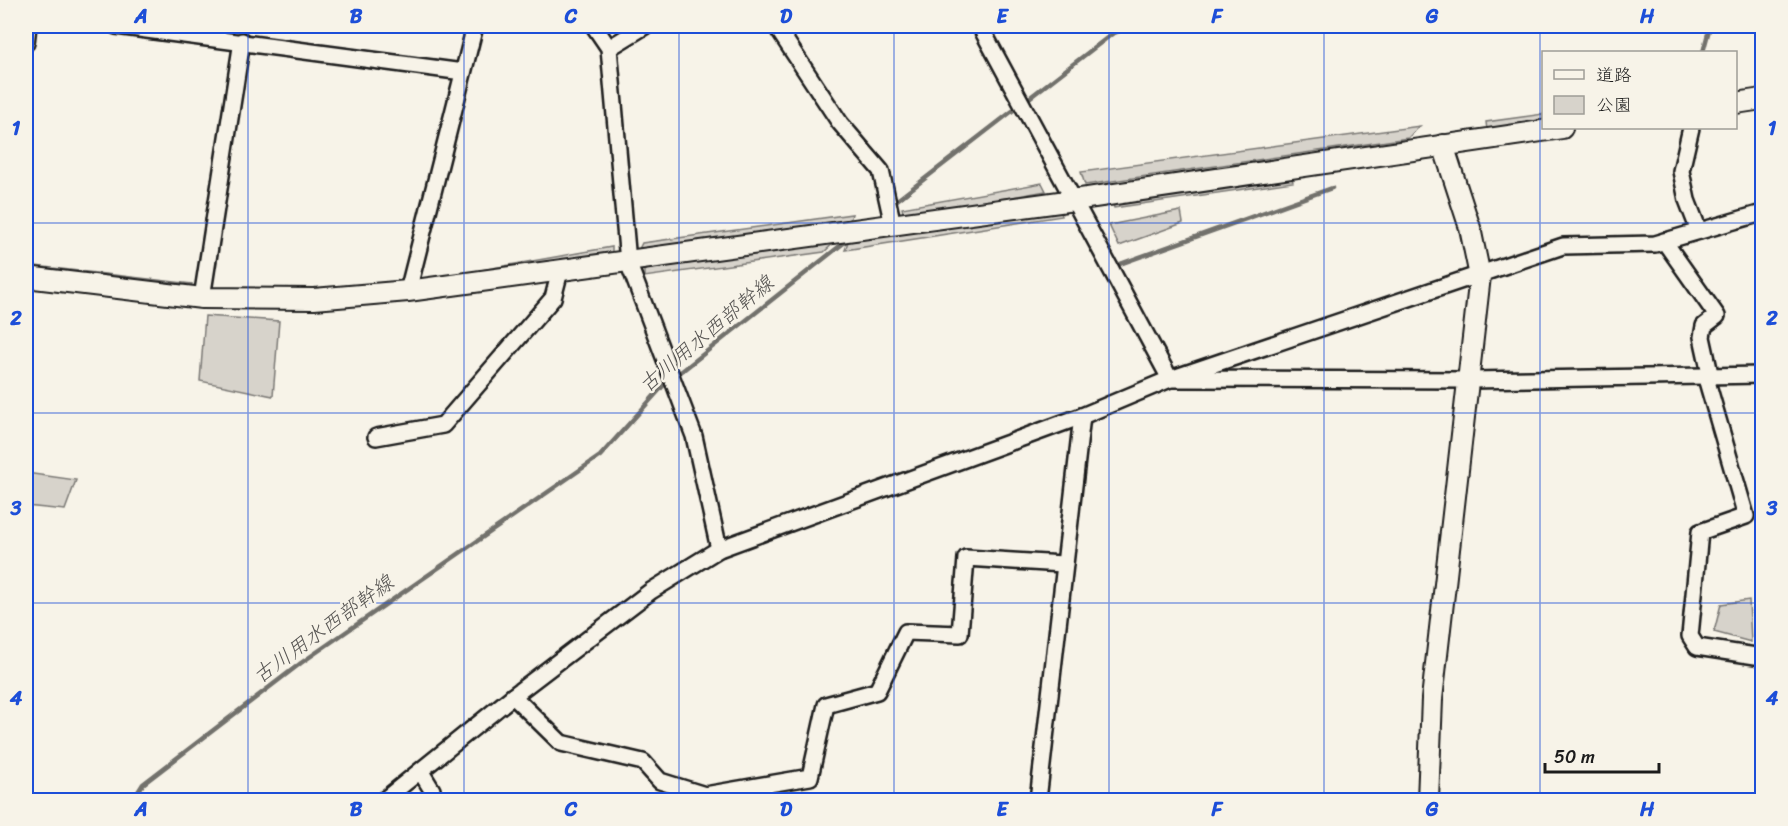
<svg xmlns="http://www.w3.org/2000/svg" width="1788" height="826" font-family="Sriracha,'Klee One',sans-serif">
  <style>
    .green { fill: #d7d3cb; stroke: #7a7874; stroke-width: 1.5 }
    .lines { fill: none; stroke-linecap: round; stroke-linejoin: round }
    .stream { stroke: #72716c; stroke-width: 4.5 }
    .street-casing { stroke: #1c1c1c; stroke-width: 20 }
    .secondary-casing { stroke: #1c1c1c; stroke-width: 24 }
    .street { stroke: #f7f3e8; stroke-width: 15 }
    .secondary { stroke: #f7f3e8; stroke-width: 20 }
    .grid { fill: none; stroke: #1d4ed8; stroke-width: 1.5; stroke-opacity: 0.55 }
    .labels { text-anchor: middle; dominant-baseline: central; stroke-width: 5; stroke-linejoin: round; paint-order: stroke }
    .water-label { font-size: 21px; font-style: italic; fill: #565452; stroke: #f7f3e8 }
    .neatline { fill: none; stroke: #1d4ed8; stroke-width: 2 }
    .grid-label { font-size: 20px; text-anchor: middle; font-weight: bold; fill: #1d4ed8 }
  </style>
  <rect width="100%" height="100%" fill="#f7f3e8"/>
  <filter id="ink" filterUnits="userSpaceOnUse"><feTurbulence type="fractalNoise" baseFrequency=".0167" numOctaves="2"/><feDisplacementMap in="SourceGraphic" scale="12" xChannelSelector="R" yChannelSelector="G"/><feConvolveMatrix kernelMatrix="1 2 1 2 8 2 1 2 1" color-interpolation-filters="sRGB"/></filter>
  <g filter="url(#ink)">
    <g class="green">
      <polygon points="1543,114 1543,121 1487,130 1486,122"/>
      <polygon points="1420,126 1408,138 1085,185 1081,172"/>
      <polygon points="1291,175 1293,182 1114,208 1111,198"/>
      <polygon points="1042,183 1046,191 904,216 902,208"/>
      <polygon points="1060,209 1062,216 845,250 848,242"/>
      <polygon points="1181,211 1183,223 1119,246 1109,225"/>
      <polygon points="852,214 849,224 638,251 642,243"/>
      <polygon points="837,240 824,252 644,277 644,270"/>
      <polygon points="612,247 612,256 424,280"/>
      <polygon points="26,265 192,284 190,289 26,274"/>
      <polygon points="205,316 279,321 273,396 200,381"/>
      <polygon points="26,473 76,480 65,510 26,506"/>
      <polygon points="1749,600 1751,642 1714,632 1721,604"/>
    </g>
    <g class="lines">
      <g class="stream">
        <polyline points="1703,52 1710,26"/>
        <polyline points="26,67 29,45"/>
        <polyline points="892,204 1112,34 1132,26"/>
        <polyline points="1120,264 1332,188"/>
        <polyline points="133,800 143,784 301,663 600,456 663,386 850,238"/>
      </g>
      <defs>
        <g id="street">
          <polyline points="116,26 463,72"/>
          <polyline points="594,26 609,48 628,262 694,436 719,549"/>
          <polyline points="776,26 840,123 881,171 893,225"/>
          <polyline points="980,26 1170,379 1470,380 1762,375"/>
          <polyline points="26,43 28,26"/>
          <polyline points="609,48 645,26"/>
          <polyline points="1691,128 1681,171 1687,200 1699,231"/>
          <polyline points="1664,241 1717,316 1704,326 1702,337 1711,378"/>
          <polyline points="408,291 475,26"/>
          <polyline points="202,298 242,41"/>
          <polyline points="1706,378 1746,516 1700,532 1690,636 1697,647 1762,657"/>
          <polyline points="376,437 443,425 553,298 560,271"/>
          <polyline points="513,696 561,743 643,762 660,781 705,795 810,777 826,705 877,691 906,632 960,634 966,558 1063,564"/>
          <polyline points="421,772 432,790 433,800"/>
          <polyline points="384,800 513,696 651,591 719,549 1082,416 1170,379 1563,246 1655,244 1762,213"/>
          <polyline points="1038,800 1082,416"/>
        </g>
        <g id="secondary">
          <polyline points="1736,103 1762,99"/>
          <polyline points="26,277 202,298 314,299 408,291 1074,200 1562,128"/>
          <polyline points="1428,800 1432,699 1480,276 1470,228 1443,145"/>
        </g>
      </defs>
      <use href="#street" class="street-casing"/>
      <use href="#secondary" class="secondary-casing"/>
      <use href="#street" class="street"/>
      <use href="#secondary" class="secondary"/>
    </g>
  </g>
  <path class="grid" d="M248 26V800M464 26V800M679 26V800M894 26V800M1109 26V800M1324 26V800M1540 26V800M26 223H1762M26 413H1762M26 603H1762"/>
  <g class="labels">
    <g class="water-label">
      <text transform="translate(706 334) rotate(-40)">古川用水西部幹線</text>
      <text transform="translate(323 629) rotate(-36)">古川用水西部幹線</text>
    </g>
  </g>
  <rect width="1788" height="826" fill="none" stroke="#f7f3e8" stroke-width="66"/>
  <rect x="1542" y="51" width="195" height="78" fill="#f7f3e8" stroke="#9f9d96" stroke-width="1.5"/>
  <rect x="1554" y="70" width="30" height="9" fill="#f7f3e8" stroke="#9f9d96" stroke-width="1.5"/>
  <text x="1596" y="81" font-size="18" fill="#1c1c1c">道路</text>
  <rect x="1554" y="96" width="30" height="18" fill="#d7d3cb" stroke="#9f9d96" stroke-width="1.5"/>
  <text x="1596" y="111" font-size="18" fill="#1c1c1c">公園</text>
  <path d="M1545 763v9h114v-9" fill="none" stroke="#1c1c1c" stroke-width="3"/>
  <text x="1554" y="763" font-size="18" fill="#1c1c1c" stroke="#f7f3e8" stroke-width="4.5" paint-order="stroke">50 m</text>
  <rect x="33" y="33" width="1722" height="760" class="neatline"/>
  <g class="grid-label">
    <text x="141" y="23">A</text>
    <text x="356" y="23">B</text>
    <text x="571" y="23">C</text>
    <text x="786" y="23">D</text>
    <text x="1002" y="23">E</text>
    <text x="1217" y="23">F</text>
    <text x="1432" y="23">G</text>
    <text x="1647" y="23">H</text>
    <text x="16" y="135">1</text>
    <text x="1772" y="135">1</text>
    <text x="16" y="325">2</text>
    <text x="1772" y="325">2</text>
    <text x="16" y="515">3</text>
    <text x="1772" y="515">3</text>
    <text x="16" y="705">4</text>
    <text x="1772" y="705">4</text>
    <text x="141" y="816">A</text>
    <text x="356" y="816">B</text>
    <text x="571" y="816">C</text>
    <text x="786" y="816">D</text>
    <text x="1002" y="816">E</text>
    <text x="1217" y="816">F</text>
    <text x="1432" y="816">G</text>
    <text x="1647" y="816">H</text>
  </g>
</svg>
